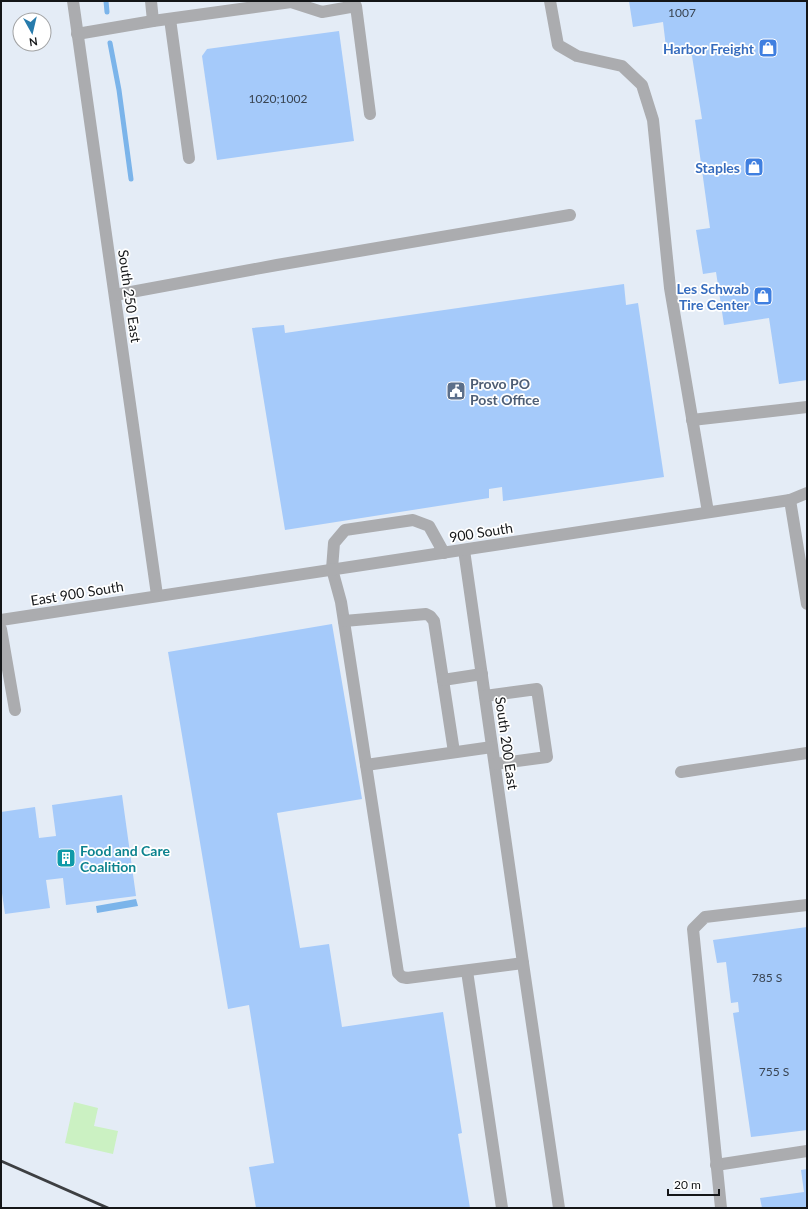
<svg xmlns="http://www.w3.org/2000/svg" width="808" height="1209" font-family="Lato,sans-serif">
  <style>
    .built { fill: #e4ecf6; fill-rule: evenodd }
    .green { fill: #cbf1c2 }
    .water { fill: #7bb4ea }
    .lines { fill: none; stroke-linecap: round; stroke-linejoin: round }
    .stream { stroke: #7bb4ea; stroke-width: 5 }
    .building { fill: #a5cafa }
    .minor { stroke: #abacaf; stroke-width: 12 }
    .rail { stroke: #3d3f42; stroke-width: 3 }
    .labels { text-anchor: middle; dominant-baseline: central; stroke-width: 3.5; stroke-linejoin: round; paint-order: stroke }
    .number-label { font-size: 12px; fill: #384350 }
    .shop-label { font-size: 14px; font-weight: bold; fill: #366cbe; stroke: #fff; text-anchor: end }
    .street-label { font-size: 14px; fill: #141618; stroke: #fff }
    .service-label { font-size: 14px; font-weight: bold; fill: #4e5e75; stroke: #fff; text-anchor: start }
    .culture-label { font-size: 14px; font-weight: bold; fill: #0d838f; stroke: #fff; text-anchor: start }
  </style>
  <rect width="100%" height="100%" fill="#f8fbff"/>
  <path class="built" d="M1 1H807V1208H1ZM20 20H44V44H20Z"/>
  <polygon class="green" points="74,1102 98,1108 94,1126 118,1131 113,1154 65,1143"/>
  <polygon class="water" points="136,899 138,906 97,913 96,906"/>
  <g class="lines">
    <g class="stream">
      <polyline points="106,1 107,12"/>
      <polyline points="110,43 119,90 131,179"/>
    </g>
  </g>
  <g class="building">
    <polygon points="629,1 807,1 807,380 779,384 769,318 724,325 716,272 703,274 696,230 710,228 695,120 702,119 692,56 666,47 663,22 633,27"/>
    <polygon points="339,31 354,141 217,160 202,56 207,49"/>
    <polygon points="624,284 626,305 638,303 664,477 503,501 502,487 489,489 489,498 285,530 252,328 284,325 285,333"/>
    <polygon points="332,624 362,799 277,813 300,948 329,944 342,1027 443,1012 462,1133 458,1134 470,1208 256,1208 249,1167 274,1163 249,1005 228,1009 168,652"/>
    <polygon points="122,795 136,896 66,905 63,878 46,880 50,908 5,914 1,886 1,812 35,807 39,838 56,836 52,805"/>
    <polygon points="807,927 807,1130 751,1137 733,1013 739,1012 738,1002 731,1003 726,962 717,963 713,940"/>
    <polygon points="807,1169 807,1208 762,1208 760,1198 804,1192 801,1170"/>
  </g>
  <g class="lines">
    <g class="minor">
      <polyline points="73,1 157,595"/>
      <polyline points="151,1 153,21"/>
      <polyline points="550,1 558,45 577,56 622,66 642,85 653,120 670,288 708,512"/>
      <polyline points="170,19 189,158"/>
      <polyline points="77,34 153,21 291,2 322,12 356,6 370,114"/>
      <polyline points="115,295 277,265 570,215"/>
      <polyline points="692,420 807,407"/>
      <polyline points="790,500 807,604"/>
      <polyline points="464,550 523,963"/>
      <polyline points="444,553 429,526 413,520 345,530 334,543 332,569 341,602 398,973 402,977 407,978 523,963 559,1208"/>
      <polyline points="1,620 790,500 807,493"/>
      <polyline points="344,621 426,614 430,616 434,621 454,752"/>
      <polyline points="1,629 15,710"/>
      <polyline points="443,680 482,674"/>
      <polyline points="485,696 537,689 547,757 495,764"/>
      <polyline points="366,765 492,747"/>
      <polyline points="681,772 807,753"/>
      <polyline points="467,971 502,1208"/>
      <polyline points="716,1165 807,1151"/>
      <polyline points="721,1208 693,929 705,917 807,905"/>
    </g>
    <polyline class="rail" points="1,1161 108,1208"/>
  </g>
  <defs>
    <symbol id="shop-square" viewBox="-11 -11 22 22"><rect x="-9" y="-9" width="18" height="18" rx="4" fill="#3f7fe0" stroke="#fff"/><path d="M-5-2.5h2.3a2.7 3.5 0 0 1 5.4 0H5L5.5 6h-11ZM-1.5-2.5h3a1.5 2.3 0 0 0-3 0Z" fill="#fff"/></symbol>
    <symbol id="civic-square" viewBox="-11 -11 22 22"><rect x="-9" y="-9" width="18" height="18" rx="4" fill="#5c6f8a" stroke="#fff"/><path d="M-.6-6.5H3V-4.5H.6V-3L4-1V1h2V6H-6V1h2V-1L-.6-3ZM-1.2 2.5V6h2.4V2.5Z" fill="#fff"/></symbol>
    <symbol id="building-square" viewBox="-11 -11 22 22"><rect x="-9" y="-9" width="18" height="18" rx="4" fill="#0f9aa8" stroke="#fff"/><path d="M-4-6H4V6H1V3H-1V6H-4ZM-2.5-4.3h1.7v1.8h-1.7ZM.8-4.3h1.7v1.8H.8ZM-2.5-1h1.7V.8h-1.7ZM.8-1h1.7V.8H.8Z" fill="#fff"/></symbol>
  </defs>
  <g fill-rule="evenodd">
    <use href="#shop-square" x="757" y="37" width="22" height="22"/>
    <use href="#shop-square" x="743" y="156" width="22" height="22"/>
    <use href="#shop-square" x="752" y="285" width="22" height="22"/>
    <use href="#civic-square" x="445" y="380" width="22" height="22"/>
    <use href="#building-square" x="55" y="847" width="22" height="22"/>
  </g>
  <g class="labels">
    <g class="number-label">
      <text x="682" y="12">1007</text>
      <text x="278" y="98">1020;1002</text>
      <text x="767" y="977">785 S</text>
      <text x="774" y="1071">755 S</text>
    </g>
    <g class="shop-label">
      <text x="754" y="48">Harbor Freight</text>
      <text x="740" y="167">Staples</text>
      <text x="749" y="288">Les Schwab<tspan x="749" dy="16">Tire Center</tspan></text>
    </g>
    <g class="street-label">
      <text transform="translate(130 296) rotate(82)">South 250 East</text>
      <text transform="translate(481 532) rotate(-9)">900 South</text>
      <text transform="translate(77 593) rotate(-9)">East 900 South</text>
      <text transform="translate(507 743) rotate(82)">South 200 East</text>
    </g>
    <g class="service-label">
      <text x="470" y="383">Provo PO<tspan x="470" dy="16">Post Office</tspan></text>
    </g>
    <g class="culture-label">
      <text x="80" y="850">Food and Care<tspan x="80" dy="16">Coalition</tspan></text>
    </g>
  </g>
  <rect width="808" height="1209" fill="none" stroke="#141618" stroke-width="4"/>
  <g transform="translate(32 32) rotate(172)"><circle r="19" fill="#ffffff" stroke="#a1a2a3"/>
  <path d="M0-3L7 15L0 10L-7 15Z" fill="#277bac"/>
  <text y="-6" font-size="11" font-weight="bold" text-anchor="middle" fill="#141618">N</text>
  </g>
  <path d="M668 1189v6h51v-6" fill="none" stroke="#141618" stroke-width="2"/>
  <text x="674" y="1189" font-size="12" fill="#141618" stroke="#ffffff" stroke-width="3" paint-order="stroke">20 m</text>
</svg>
